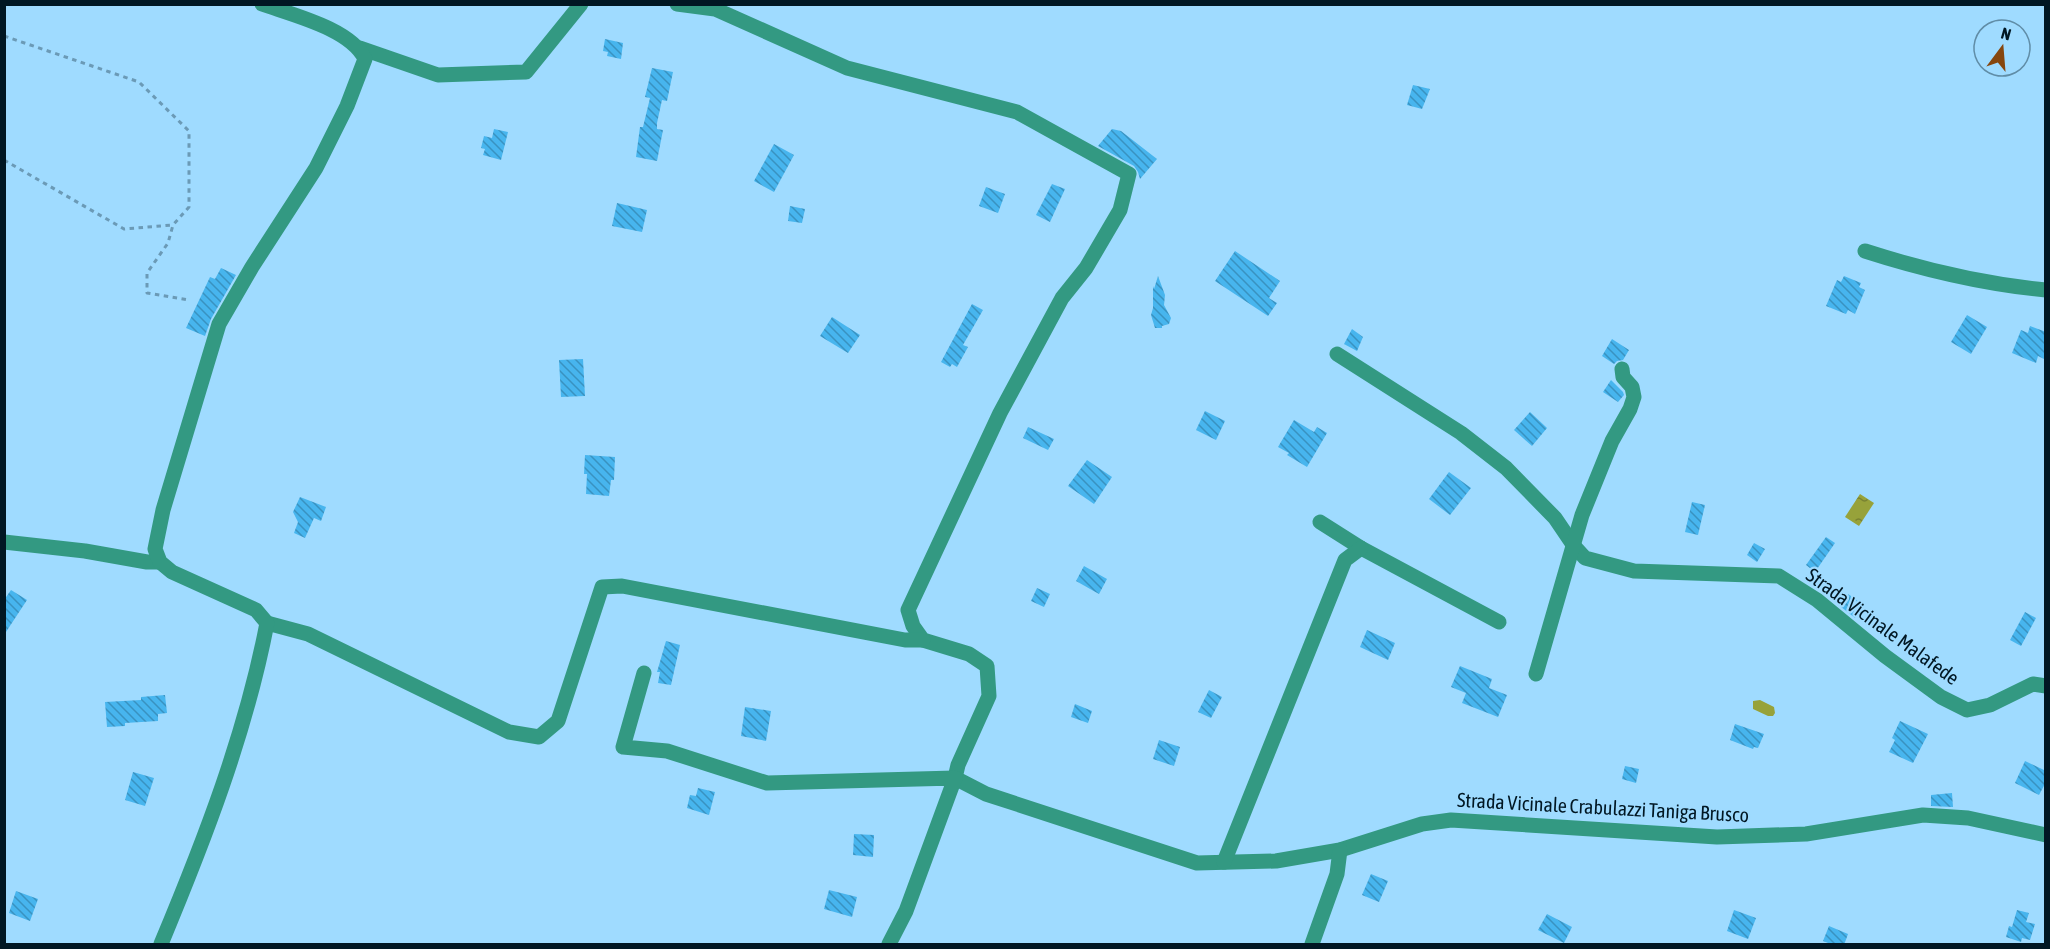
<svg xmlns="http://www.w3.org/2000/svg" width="2050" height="949" font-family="'Asap Condensed',sans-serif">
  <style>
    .water { fill: url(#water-ripples) }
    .building { fill: url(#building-back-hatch) }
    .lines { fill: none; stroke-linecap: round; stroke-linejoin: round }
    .path { stroke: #6b9ab6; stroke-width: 3; stroke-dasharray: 4.5 4.5; stroke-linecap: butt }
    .street { stroke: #339982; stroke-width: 15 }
    .labels { text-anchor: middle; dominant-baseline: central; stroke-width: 4.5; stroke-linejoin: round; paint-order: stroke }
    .street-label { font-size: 20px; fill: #011723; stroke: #9fdbff }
  </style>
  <defs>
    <pattern id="water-ripples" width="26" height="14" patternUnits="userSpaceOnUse" patternTransform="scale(1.5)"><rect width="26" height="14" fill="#97a23a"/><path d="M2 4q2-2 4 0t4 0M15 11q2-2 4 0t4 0" fill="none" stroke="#798330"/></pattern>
    <pattern id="building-back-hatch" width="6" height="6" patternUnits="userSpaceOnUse" patternTransform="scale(1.5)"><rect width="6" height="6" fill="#47b5ee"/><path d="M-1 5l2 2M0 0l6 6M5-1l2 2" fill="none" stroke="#3992c0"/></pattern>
  </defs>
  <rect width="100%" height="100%" fill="#9fdbff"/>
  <g class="water">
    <polygon points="1860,494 1874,503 1859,526 1845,517"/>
    <polygon points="1760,700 1774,707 1775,713 1773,716 1768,716 1753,709 1753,701"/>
  </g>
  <g class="building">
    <polygon points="605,39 623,43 621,59 607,56 608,52 603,51"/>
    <polygon points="652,68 673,72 667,101 662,100 657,123 657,129 663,130 657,161 636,157 640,127 643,127 650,98 645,97"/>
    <polygon points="1413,85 1430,89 1422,109 1407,105"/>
    <polygon points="494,129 508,132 501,160 483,155 485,149 481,148 484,136 492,138"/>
    <polygon points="1112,129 1121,131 1157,159 1140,179 1138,172 1134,166 1098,146"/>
    <polygon points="774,144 794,155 774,192 754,181"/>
    <polygon points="1052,184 1065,189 1050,222 1036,215"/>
    <polygon points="986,187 1005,194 998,213 979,206"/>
    <polygon points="617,203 647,210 642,232 612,226"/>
    <polygon points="790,206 805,209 802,223 788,221"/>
    <polygon points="1235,251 1280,281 1269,298 1277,303 1268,316 1215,281"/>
    <polygon points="221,268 236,275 211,319 205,336 186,328 210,277 215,279"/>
    <polygon points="1158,276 1165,295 1164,305 1171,318 1169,324 1162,326 1162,328 1155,328 1151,315 1153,308 1153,286 1154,289"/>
    <polygon points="1844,276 1861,283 1859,287 1865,290 1855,314 1848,310 1846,314 1826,306 1837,280 1841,282"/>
    <polygon points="972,304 983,310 963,345 968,347 957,367 952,364 950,367 941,362"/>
    <polygon points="1967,315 1987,327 1971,354 1951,342"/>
    <polygon points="832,317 860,335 848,353 820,336"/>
    <polygon points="2030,326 2046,332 2046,360 2038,356 2036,363 2012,353 2021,330 2028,333"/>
    <polygon points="1352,329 1363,337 1357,351 1344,344"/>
    <polygon points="1612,339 1629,350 1623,360 1617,361 1614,364 1602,356"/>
    <polygon points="583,359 585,396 561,397 559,360"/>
    <polygon points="1611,380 1623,392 1624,395 1618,402 1603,392"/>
    <polygon points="1205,411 1225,421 1216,440 1196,430"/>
    <polygon points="1530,412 1547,428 1532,446 1514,430"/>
    <polygon points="1294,420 1314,432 1317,427 1327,433 1307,467 1287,455 1289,453 1278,447"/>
    <polygon points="1028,427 1054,439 1048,450 1023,438"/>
    <polygon points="585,455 615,457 614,480 611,480 609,496 586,494 587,474 584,474"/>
    <polygon points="1087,460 1112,477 1094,504 1068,486"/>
    <polygon points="1449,472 1471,488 1450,515 1429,499"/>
    <polygon points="300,497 326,507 321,521 314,518 305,538 294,533 298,522 293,512"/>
    <polygon points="1692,502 1705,505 1698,535 1685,532"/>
    <polygon points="1826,537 1835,543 1815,572 1806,565"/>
    <polygon points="1754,543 1765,549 1757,562 1747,555"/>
    <polygon points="1084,566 1107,579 1099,594 1076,581"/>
    <polygon points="1037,588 1050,594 1044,607 1031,601"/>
    <polygon points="11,590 27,600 4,635 4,600"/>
    <polygon points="1848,594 1864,605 1855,618 1840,606"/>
    <polygon points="2025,612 2036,618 2021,646 2010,640"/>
    <polygon points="1367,630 1395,643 1388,660 1360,647"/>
    <polygon points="666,641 680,645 671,685 658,683 660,672 657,672"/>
    <polygon points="1460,666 1492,679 1489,688 1507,695 1498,717 1462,703 1466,693 1451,687"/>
    <polygon points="1209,690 1222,697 1211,718 1198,712"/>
    <polygon points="165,695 167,713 158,714 158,721 125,723 125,726 107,727 105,702 141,700 141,697"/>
    <polygon points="1075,704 1092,711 1088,723 1071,717"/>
    <polygon points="745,707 771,711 766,741 741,736"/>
    <polygon points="1900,721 1928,734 1913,763 1889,752 1895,740 1892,738"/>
    <polygon points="1735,724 1764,734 1758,748 1754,747 1753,749 1730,740"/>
    <polygon points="1159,740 1180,747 1174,766 1153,759"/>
    <polygon points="2025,761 2046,771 2046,782 2039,795 2015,783"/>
    <polygon points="1625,766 1639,769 1636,783 1622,779"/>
    <polygon points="133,772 154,778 145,806 125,800"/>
    <polygon points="698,788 715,792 709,815 687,808 690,795 696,796"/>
    <polygon points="1952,793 1953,807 1931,806 1931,795"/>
    <polygon points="854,834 874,835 873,857 853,855"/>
    <polygon points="1371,874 1388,881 1379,902 1362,895"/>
    <polygon points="829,890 857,897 852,917 824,909"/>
    <polygon points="16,891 38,899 30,921 9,913"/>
    <polygon points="1734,910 1756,918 1748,939 1727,931"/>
    <polygon points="2017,910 2029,913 2026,922 2035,924 2030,940 2022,938 2021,942 2006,937 2009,926 2012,927"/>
    <polygon points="1547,914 1572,927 1564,943 1538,930"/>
    <polygon points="1829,926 1848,934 1844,945 1833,945 1823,941"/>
  </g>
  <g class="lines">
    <g class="path">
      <polyline points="4,36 139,82 189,131 189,207 173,225 168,243 147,273 147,293 189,300"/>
      <polyline points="4,160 124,229 173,225"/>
    </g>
    <g class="street">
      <polyline points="677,4 715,9 847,68 1017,112 1129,174 1120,210 1086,268 1062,298 1000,413 908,610 913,626 923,640 969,654 987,666 989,696 958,765 955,778 986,794 1197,863 1276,861 1340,850 1422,824 1451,820 1717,837 1806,834 1923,815 1968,818 2046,835"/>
      <polyline points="360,48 438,75 526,72 581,4"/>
      <path d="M1865 251C1924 270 1984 284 2046 290"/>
      <polyline points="1337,354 1461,433 1506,468 1555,518 1574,546 1585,558 1634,571 1779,576 1817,600 1885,656 1941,697 1967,710 1990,705 2033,684 2046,686"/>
      <polyline points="1320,522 1361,548 1499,622"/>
      <polyline points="4,542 85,551 147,562 160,562"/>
      <polyline points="267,623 308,634 509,732 539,737 558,721 602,587 622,586 905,640 923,640"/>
      <polyline points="644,673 623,747 667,751 767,783 955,778 906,911 889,944"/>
      <polyline points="1536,674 1582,515 1612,441 1630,409 1634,397 1632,387 1623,377 1622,369"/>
      <polyline points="1224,862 1345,560 1361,548"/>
      <path d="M161 944C204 841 246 733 267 623L256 610 172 572 160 562 155 549 163 510 219 324 252 267 316 168 347 106 365 59C351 29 293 15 262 4"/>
      <polyline points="1312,944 1337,874 1340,850"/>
    </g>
  </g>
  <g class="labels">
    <g class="street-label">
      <text transform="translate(1883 626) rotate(36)">Strada Vicinale Malafede</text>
      <text transform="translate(1603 807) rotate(3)">Strada Vicinale Crabulazzi Taniga Brusco</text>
    </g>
  </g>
  <rect width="2050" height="949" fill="none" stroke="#011723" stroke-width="12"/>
  <g transform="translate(2002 48) rotate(16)"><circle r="28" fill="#9fdbff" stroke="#608da7" stroke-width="1.5"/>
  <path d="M0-4.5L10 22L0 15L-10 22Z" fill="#86460e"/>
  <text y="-9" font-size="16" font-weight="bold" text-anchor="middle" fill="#011723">N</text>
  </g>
</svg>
